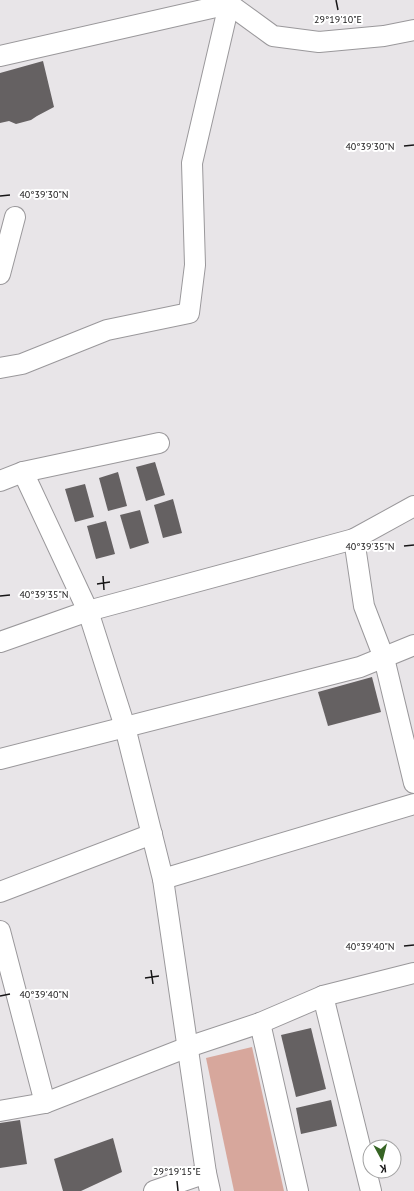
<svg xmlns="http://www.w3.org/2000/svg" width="414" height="1191" font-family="'PT Sans',sans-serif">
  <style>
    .green { fill: #d7a79c }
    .building { fill: #656162 }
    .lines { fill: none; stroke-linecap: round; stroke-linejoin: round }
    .street-casing { stroke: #9a989b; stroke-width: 22 }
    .street { stroke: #fff; stroke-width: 20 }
    .ticks { fill: none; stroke: #171617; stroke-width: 1.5 }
    .ticks-label { font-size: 10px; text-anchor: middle; fill: #171617; stroke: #fff; stroke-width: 4; stroke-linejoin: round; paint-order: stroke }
  </style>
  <rect width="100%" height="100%" fill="#e8e5e8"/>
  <polygon class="green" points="252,1047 284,1191 234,1191 206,1058"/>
  <g class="building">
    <polygon points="43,61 54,107 37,116 31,120 16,124 9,121 0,123 0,73"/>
    <polygon points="155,462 165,495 146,501 136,467"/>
    <polygon points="118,472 127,506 108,511 99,478"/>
    <polygon points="85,484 94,517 75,522 65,489"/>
    <polygon points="173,499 182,533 163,538 154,505"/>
    <polygon points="140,510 149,543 130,549 120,515"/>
    <polygon points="106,521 115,554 96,559 87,526"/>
    <polygon points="372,677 381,712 328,726 318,692"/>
    <polygon points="311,1028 326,1089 296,1097 281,1035"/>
    <polygon points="331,1100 337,1126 301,1134 296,1108"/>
    <polygon points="20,1120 27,1164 0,1168 0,1123"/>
    <polygon points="113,1138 122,1172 81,1191 63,1191 54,1159"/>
  </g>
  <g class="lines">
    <defs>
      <g id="street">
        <polyline points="0,56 229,4 273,36 319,42 384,36 414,30"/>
        <polyline points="0,274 15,217"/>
        <polyline points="0,368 22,364 107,330 189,313 195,265 192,163 230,0"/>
        <polyline points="23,472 88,611 125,727 163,879 206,1173 210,1191"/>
        <polyline points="0,481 23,472 159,443"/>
        <polyline points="354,539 364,606 384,658 414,783"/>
        <polyline points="0,642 88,611 354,539 414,506"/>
        <polyline points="0,759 360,667 414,645"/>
        <polyline points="163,879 414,804"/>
        <polyline points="0,892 152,834"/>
        <polyline points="0,931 45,1103"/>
        <polyline points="323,996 371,1191"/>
        <polyline points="260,1023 298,1191"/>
        <polyline points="0,1111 45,1103 188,1047 260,1023 323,996 414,973"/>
        <polyline points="154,1191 206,1173"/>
      </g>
    </defs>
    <use href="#street" class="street-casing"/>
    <use href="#street" class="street"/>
  </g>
  <path class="ticks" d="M336 0 338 10M404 146 414 145M0 196 10 195M404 546 414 545M103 576 104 590M97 584 110 582M0 596 10 595M404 946 414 945M151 970 153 984M145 978 159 976M0 996 10 994M177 1181 178 1191"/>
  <g class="ticks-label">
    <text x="338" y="23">29°19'10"E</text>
    <text x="370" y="150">40°39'30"N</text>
    <text x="44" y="198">40°39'30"N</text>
    <text x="370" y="550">40°39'35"N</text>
    <text x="44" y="598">40°39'35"N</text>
    <text x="370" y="950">40°39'40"N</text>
    <text x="44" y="998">40°39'40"N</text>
    <text x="177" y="1175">29°19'15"E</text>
  </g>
  <g transform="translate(382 1159) rotate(173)"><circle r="19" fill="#ffffff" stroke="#a2a2a2"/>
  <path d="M0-3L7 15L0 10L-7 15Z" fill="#366424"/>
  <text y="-6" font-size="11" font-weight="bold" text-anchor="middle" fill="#171617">K</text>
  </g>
</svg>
